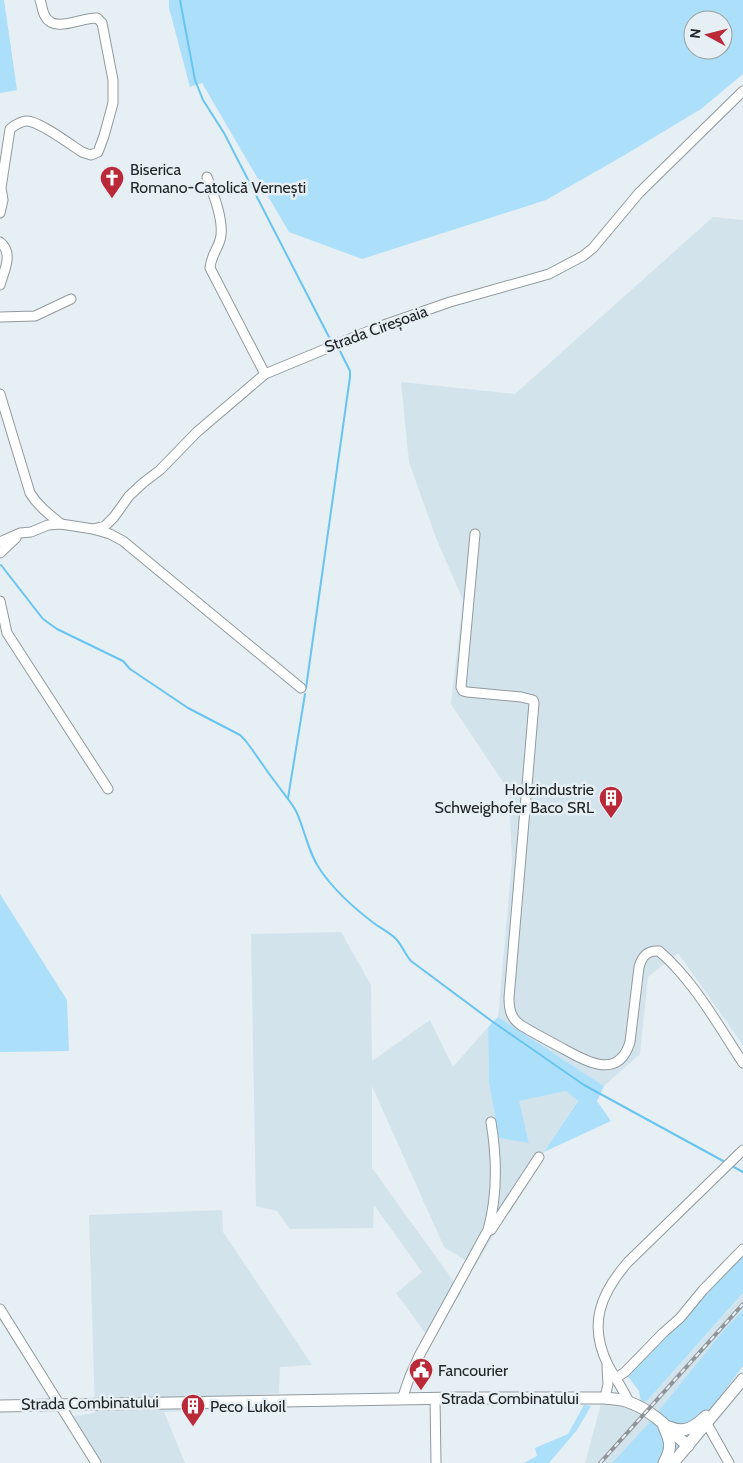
<svg xmlns="http://www.w3.org/2000/svg" width="743" height="1463" font-family="Cabin,sans-serif">
  <style>
    .built { fill: #d2e3ec }
    .green { fill: #acdffa; fill-rule: evenodd }
    .lines { fill: none; stroke-linecap: round; stroke-linejoin: round }
    .stream { stroke: #68c4f1; stroke-width: 2 }
    .minor-casing { stroke: #919a9e; stroke-width: 11 }
    .major-casing { stroke: #919a9e; stroke-width: 13 }
    .minor { stroke: #fff; stroke-width: 9 }
    .major { stroke: #fff; stroke-width: 11 }
    .rail-casing { stroke: #8e9498; stroke-width: 4 }
    .rail { stroke: #e6eff4; stroke-width: 2; stroke-dasharray: 5.5; stroke-linecap: butt }
    .labels { text-anchor: middle; dominant-baseline: central; stroke-width: 5; stroke-linejoin: round; paint-order: stroke }
    .poi-label { font-size: 16px; fill: #232628; stroke: #e6eff4; text-anchor: start }
    .street-label { font-size: 16px; fill: #232628; stroke: #e6eff4 }
  </style>
  <rect width="100%" height="100%" fill="#e6eff4"/>
  <g class="built">
    <polygon points="713,217 743,220 743,1045 678,953 648,977 640,1054 604,1086 498,1017 512,861 509,791 451,704 463,600 436,538 409,462 401,382 515,394"/>
    <polygon points="341,932 371,985 372,1061 430,1020 453,1067 488,1027 489,1083 499,1138 529,1142 518,1101 566,1091 578,1100 544,1152 475,1266 444,1247 372,1086 372,1168 462,1293 426,1334 396,1293 422,1272 374,1205 373,1228 290,1229 277,1211 256,1206 251,934"/>
    <polygon points="222,1210 223,1232 312,1365 280,1367 279,1393 212,1398 213,1410 164,1412 185,1463 92,1463 68,1426 74,1416 95,1413 89,1215"/>
    <polygon points="743,1294 743,1310 724,1330 647,1425 612,1463 585,1463 601,1404 623,1407 647,1401"/>
  </g>
  <g class="green">
    <polygon points="0,0 4,0 17,90 0,93"/>
    <path d="M169 0H743V74L701 109 623 156 546 200 362 259 289 232 202 83 190 87 169 8ZM693 20H723V50H693Z"/>
    <polygon points="0,894 67,1000 69,1051 0,1052"/>
    <polygon points="498,1017 604,1086 597,1101 611,1121 544,1152 578,1101 566,1091 519,1101 529,1143 499,1138 489,1083 488,1027"/>
    <polygon points="743,1256 743,1293 647,1401 641,1402 639,1391 626,1374 639,1364"/>
    <polygon points="743,1310 743,1366 671,1463 612,1463 647,1425 724,1330"/>
    <polygon points="584,1405 591,1406 577,1430 549,1463 524,1463 537,1456 535,1448 568,1434"/>
  </g>
  <g class="lines">
    <g class="stream">
      <polyline points="180,0 195,80 203,100 224,133 329,337 334,341"/>
      <path d="M1 565 43 619 57 629 123 661 130 669 188 708 240 735 245 740C256 754 265 769 276 783 283 793 290 800 296 811 305 830 308 853 321 871 335 891 355 909 375 924 381 928 388 932 394 937 402 944 404 953 411 961L493 1022 584 1085 725 1162"/>
      <polyline points="306,688 350,377 350,371 338,347"/>
      <polyline points="288,798 305,694"/>
      <polyline points="732,1166 743,1172"/>
    </g>
    <defs>
      <g id="minor">
        <path d="M207 177C213 193 223 218 221 235 220 247 211 254 210 268L265 374"/>
        <path d="M0 213 3 200 1 188 10 129C15 125 21 121 27 121 39 121 71 145 82 152L91 155 98 152 104 136 113 103V80L102 23 97 18C82 17 54 34 45 16 42 11 42 5 40 0"/>
        <path d="M0 242C14 253 4 271 0 285"/>
        <polyline points="0,317 35,316 71,299"/>
        <path d="M0 394 30 493C38 506 50 515 61 524"/>
        <polyline points="93,529 110,534 123,541 301,688"/>
        <path d="M475 534 461 687 463 691 467 692 521 697 533 700 534 703 509 998C509 1010 511 1019 522 1026 534 1033 547 1040 560 1047 584 1060 618 1082 630 1042L639 967C642 956 647 950 659 951 694 981 718 1025 743 1063"/>
        <polyline points="0,542 20,533 31,532 48,525 61,524 93,529 105,526 114,517 129,496 143,483 160,470 197,432 265,374 381,326 450,302 549,274 583,256 593,248 639,193 743,91"/>
        <polyline points="0,553 16,538"/>
        <polyline points="0,601 7,633 108,789"/>
        <polyline points="491,1230 539,1157"/>
        <polyline points="0,1309 96,1463"/>
        <polyline points="616,1378 625,1372 663,1333 680,1318 703,1290 743,1249"/>
        <polyline points="435,1398 436,1463"/>
        <polyline points="605,1398 608,1384 607,1366"/>
        <path d="M402 1399 410 1376 419 1356 488 1230C498 1194 497 1158 491 1122"/>
        <path d="M629 1402C623 1389 615 1378 608 1365 588 1325 600 1294 628 1262L743 1150"/>
        <polyline points="707,1424 729,1463"/>
      </g>
      <g id="major">
        <path d="M0 1406 456 1398H604C613 1399 623 1399 631 1403 653 1411 671 1431 688 1446"/>
        <path d="M664 1427C671 1442 672 1448 664 1463"/>
        <path d="M669 1427C684 1434 695 1427 706 1416"/>
        <polyline points="673,1463 743,1379"/>
      </g>
    </defs>
    <use href="#minor" class="minor-casing"/>
    <use href="#major" class="major-casing"/>
    <use href="#minor" class="minor"/>
    <use href="#major" class="major"/>
    <defs>
      <polyline id="rail" points="600,1463 743,1304"/>
    </defs>
    <use href="#rail" class="rail-casing"/>
    <use href="#rail" class="rail"/>
  </g>
  <defs>
    <symbol id="church-pin" viewBox="-11 -11 22 30"><path d="M0 17L-7.5 6A9.5 9.5 0 1 1 7.5 6Z" fill="#ba2937" stroke="#e6eff4"/><path d="M-1.2-6h2.4v3.5h3.3v2.4h-3.3V6h-2.4V-.1h-3.3v-2.4h3.3Z" fill="#fff"/></symbol>
    <symbol id="building-pin" viewBox="-11 -11 22 30"><path d="M0 17L-7.5 6A9.5 9.5 0 1 1 7.5 6Z" fill="#ba2937" stroke="#e6eff4"/><path d="M-4-6H4V6H1V3H-1V6H-4ZM-2.5-4.3h1.7v1.8h-1.7ZM.8-4.3h1.7v1.8H.8ZM-2.5-1h1.7V.8h-1.7ZM.8-1h1.7V.8H.8Z" fill="#fff"/></symbol>
    <symbol id="civic-pin" viewBox="-11 -11 22 30"><path d="M0 17L-7.5 6A9.5 9.5 0 1 1 7.5 6Z" fill="#ba2937" stroke="#e6eff4"/><path d="M-.6-6.5H3V-4.5H.6V-3L4-1V1h2V6H-6V1h2V-1L-.6-3ZM-1.2 2.5V6h2.4V2.5Z" fill="#fff"/></symbol>
  </defs>
  <g fill-rule="evenodd">
    <use href="#church-pin" x="98" y="164" width="28" height="38"/>
    <use href="#building-pin" x="597" y="784" width="28" height="38"/>
    <use href="#civic-pin" x="407" y="1356" width="28" height="38"/>
    <use href="#building-pin" x="179" y="1392" width="28" height="38"/>
  </g>
  <g class="labels">
    <g class="poi-label">
      <text x="130" y="169">Biserica<tspan x="130" dy="18">Romano-Catolică Vernești</tspan></text>
      <text x="594" y="789" text-anchor="end">Holzindustrie<tspan x="594" dy="18">Schweighofer Baco SRL</tspan></text>
      <text x="438" y="1370">Fancourier</text>
      <text x="210" y="1406">Peco Lukoil</text>
    </g>
    <g class="street-label">
      <text transform="translate(376 329) rotate(-20)">Strada Cireșoaia</text>
      <text x="510" y="1398">Strada Combinatului</text>
      <text transform="translate(90 1403) rotate(-1)">Strada Combinatului</text>
    </g>
  </g>
  <g transform="translate(708 35) rotate(277)"><circle r="24" fill="#e6eff4" stroke="#989fa2"/>
  <path d="M0-4L9 19L0 12L-9 19Z" fill="#ba2937"/>
  <text y="-8" font-size="14" font-weight="bold" text-anchor="middle" fill="#232628">N</text>
  </g>
</svg>
